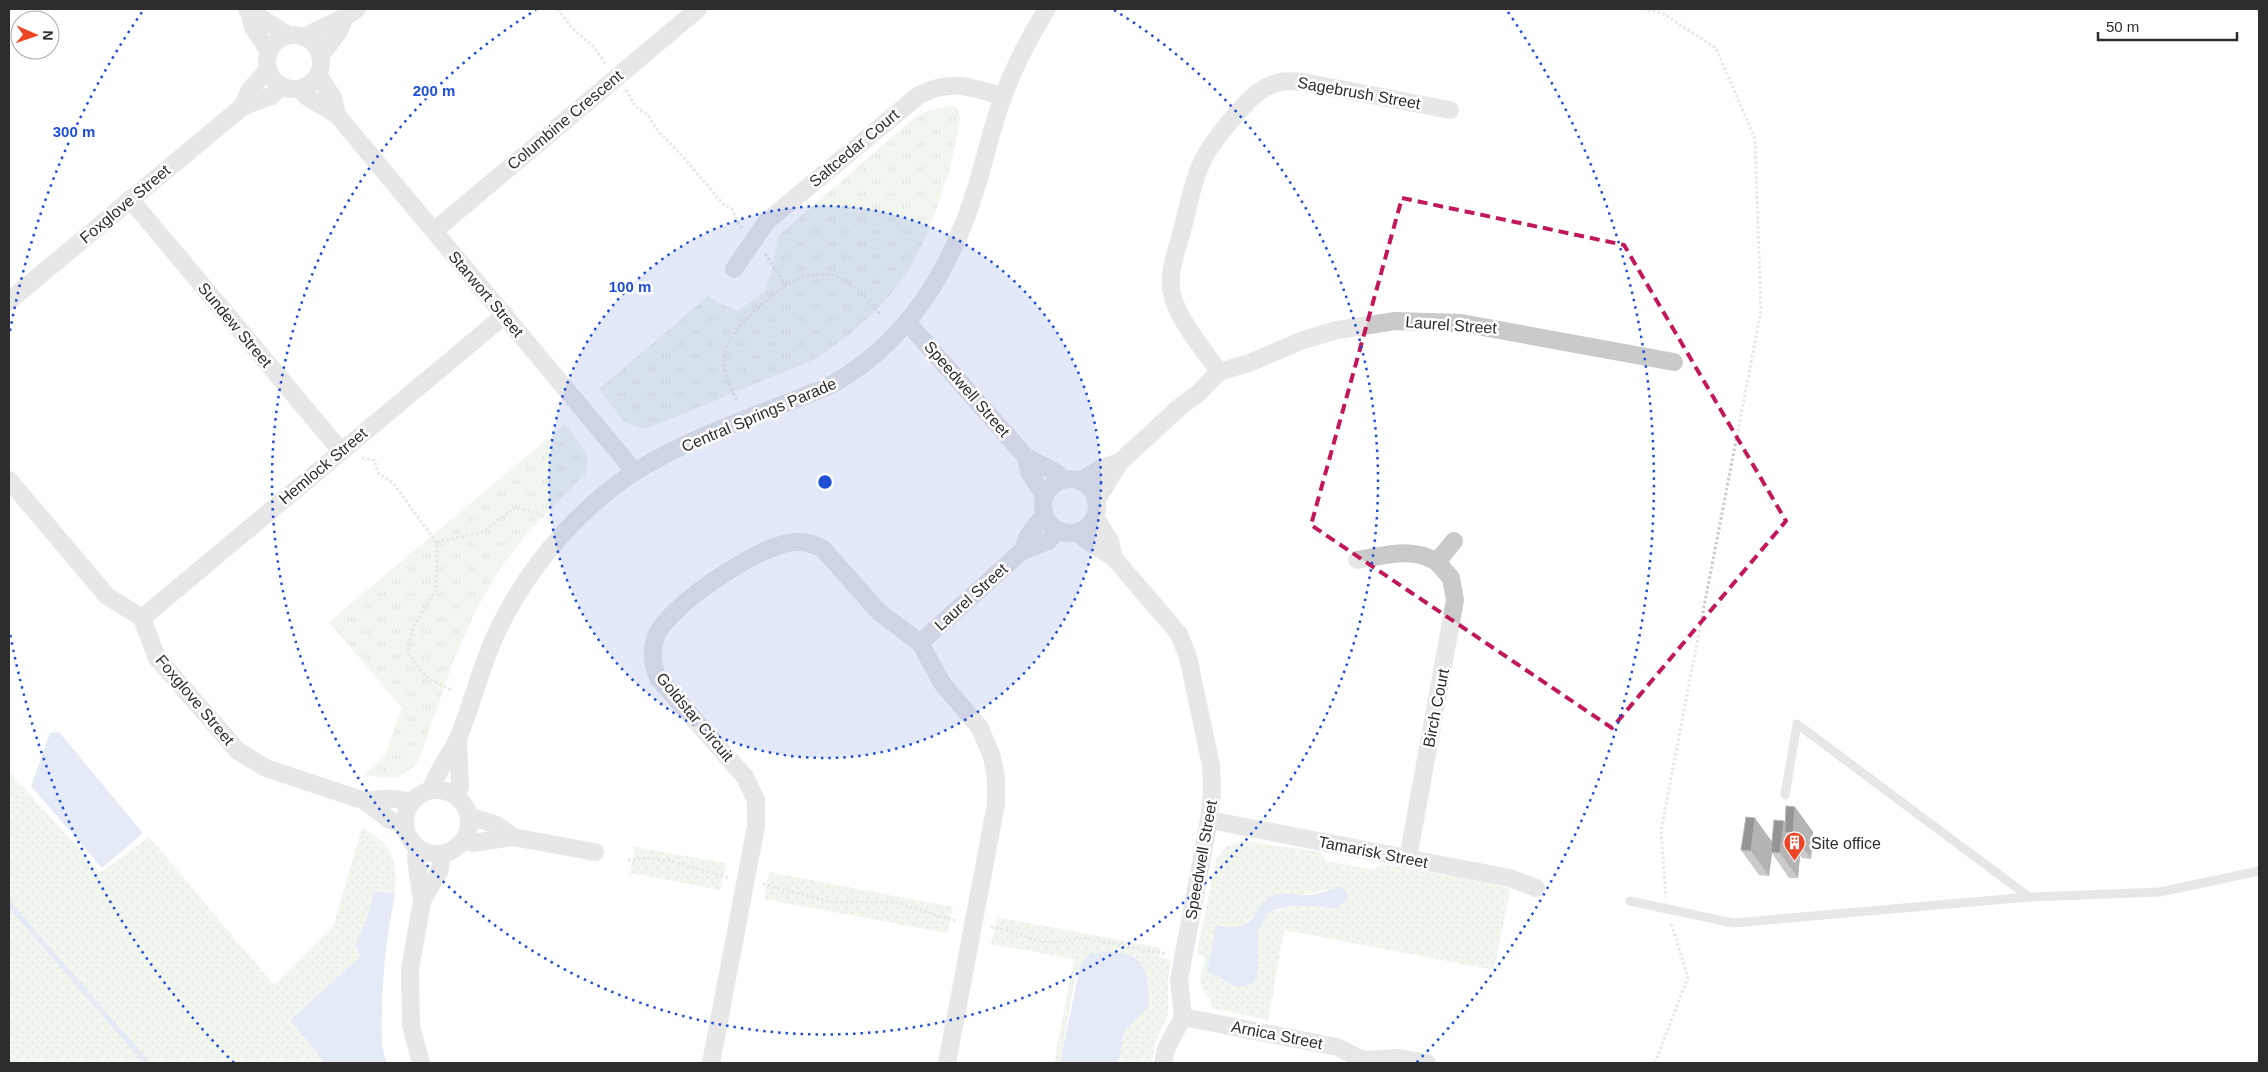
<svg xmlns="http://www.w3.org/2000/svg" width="2268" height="1072" font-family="Arial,sans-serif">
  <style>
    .grass { fill: url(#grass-dots); fill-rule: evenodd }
    .park { fill: url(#park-tufts) }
    .water { fill: #c4d3ec }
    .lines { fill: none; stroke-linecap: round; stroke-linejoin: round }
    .stream { stroke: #c4d3ec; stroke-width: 5.5 }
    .path { stroke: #cacaca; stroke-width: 3; stroke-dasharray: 2.5 2.5; stroke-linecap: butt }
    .service { stroke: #cacaca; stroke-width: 9 }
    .minor { stroke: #cacaca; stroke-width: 18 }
    .wall { fill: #8a8a8a }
    .shaded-wall { fill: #5a5a5a }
    .building { fill: #141414; stroke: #5a5a5a }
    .marked { fill: none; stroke: #c2185b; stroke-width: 4; stroke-dasharray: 10 6; stroke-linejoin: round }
    .ring { fill: none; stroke: #1d4ed8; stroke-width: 2.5; stroke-dasharray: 2.5 5 }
    .labels { text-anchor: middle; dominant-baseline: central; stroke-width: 5; stroke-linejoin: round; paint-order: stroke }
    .street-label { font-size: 16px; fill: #2d2d2d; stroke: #fff }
    .poi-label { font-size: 16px; fill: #2d2d2d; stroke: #fff; text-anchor: start }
    .centre { fill: #1d4ed8; stroke: #fff; stroke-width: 2.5 }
    .ring-label { font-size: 15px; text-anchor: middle; font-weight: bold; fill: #1d4ed8; stroke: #fff; stroke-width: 5; stroke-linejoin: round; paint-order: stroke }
  </style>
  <defs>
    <pattern id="grass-dots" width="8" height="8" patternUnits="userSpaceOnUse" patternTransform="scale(1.25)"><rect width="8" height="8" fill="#dfebd9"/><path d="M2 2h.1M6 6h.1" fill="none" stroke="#c0cabb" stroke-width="1.8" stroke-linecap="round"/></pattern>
    <pattern id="park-tufts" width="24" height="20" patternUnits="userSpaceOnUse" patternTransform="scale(1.25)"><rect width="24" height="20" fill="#dfebd9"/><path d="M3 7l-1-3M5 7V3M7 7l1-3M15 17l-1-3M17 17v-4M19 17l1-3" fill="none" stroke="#c0cabb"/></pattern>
  </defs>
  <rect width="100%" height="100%" fill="#fff"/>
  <g class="grass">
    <path d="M9 771 100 873 149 837 274 985 333 927 362 828C392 844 398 861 395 894L378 891 373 893 367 918 355 945 361 956 290 1020 325 1063H9Z"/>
    <path d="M1243 841 1320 852 1326 861 1375 870 1381 864 1501 885 1510 890 1494 970 1284 930 1268 1020 1212 1008 1211 999C1195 987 1202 974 1205 957L1197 953 1216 860 1226 847ZM1327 889 1336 909 1304 904 1269 912 1258 932V971L1255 982C1237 991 1229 987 1215 974L1228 928C1247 930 1244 919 1258 913 1270 907 1287 897 1301 895 1311 893 1318 892 1327 889Z"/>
    <polygon points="635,847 726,863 720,890 630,873"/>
    <polygon points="769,872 953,907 947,933 764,899"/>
    <polygon points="997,917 1161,948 1159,957 1171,960 1168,981 1168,1015 1156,1041 1152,1063 1118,1063 1124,1032 1135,1022 1149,988 1143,967 1132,956 1080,966 1074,984 1060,1063 1054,1063 1074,959 991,944"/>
  </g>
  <g class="park">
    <path d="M950 106 958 108C963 117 957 135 955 145 947 185 925 249 900 282 878 312 845 341 813 360L646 429 625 423 599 389 708 296 719 303 738 311 765 291 772 270 778 236 914 118 928 111Z"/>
    <path d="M565 424 588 456 586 473 527 533 500 568 475 612 453 662 419 760C402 782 390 778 365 775L385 756 402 708 329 622Z"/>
  </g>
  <g class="water">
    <polygon points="59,732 143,833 102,868 31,786 50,733"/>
    <path d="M1343 887 1349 898 1336 909C1309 905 1295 903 1269 912L1258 932V971L1255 982C1228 995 1229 977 1207 972L1216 925C1265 935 1248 900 1279 894 1288 892 1300 896 1309 895 1320 894 1332 888 1343 887Z"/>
    <path d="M378 891 395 894C387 934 383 968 382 1010 382 1028 380 1045 387 1063H325L290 1020 361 956 355 945 367 918 373 893Z"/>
    <path d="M1107 952C1115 953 1125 953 1131 956 1149 963 1149 990 1149 1006L1124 1032 1118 1063H1060L1080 966 1089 954Z"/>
  </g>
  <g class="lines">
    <polyline class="stream" points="9,904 147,1063"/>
    <g class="path">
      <polyline points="558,9 572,28 595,48 606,65"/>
      <polyline points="1643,9 1662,13 1716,48 1755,139 1761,311 1661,830 1666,897"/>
      <polyline points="626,90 635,106 647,114 658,131 684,158 723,204 732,209 737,221 742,228"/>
      <polyline points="765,254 785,285"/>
      <path d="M736 400C731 387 722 371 724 356 727 337 742 323 756 310 805 263 839 259 881 316"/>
      <polyline points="362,458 374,460 379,474 393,483 437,543 436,590 414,626 408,646 409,654 419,669 430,679 451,690"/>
      <polyline points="437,542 483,532 514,508 531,511 547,518"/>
      <polyline points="628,860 647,858 672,861 729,878"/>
      <polyline points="763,884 831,902 895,902 956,921"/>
      <polyline points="991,927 1013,932 1038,941 1055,942 1083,938 1167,954"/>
      <polyline points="1655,1063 1688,977 1671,923"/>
    </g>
    <g class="service">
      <polyline points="1785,795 1797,724 2029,897"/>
      <polyline points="1630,901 1733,923 2029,897 2160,892 2259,871"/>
    </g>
    <g class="minor">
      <polyline points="247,9 288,35"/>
      <polyline points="249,11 253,27 269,52"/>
      <circle cx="294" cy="62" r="27"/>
      <path d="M306 37C324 24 341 22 357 9"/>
      <polyline points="321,55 339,31 344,19"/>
      <polyline points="318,75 333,98 337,115"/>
      <polyline points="300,89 306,96 337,115 635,472"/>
      <polyline points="242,107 249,91 268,69"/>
      <polyline points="130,199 341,451"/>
      <polyline points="434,231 698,9"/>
      <path d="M734 269 767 221 919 95C951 79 970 86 1003 97"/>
      <polyline points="9,301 242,107 271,96 282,87"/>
      <polyline points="907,322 1026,457 1057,473 1063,480"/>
      <path d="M1219 372C1203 348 1179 322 1172 294 1167 274 1177 250 1182 231 1188 208 1192 183 1202 162 1210 144 1246 99 1263 89 1276 81 1288 80 1303 82L1450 110"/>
      <polyline points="1026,457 1029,472 1045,497"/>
      <circle cx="1070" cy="506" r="27"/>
      <polyline points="9,480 107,596 142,618 157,658 238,751 266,768 365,801 390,820 405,825"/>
      <polyline points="1080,481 1104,467 1120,462"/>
      <polyline points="1096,501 1120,462 1181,406 1200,392 1219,372 1249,363 1303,340 1337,330 1395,321 1461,323 1674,362"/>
      <polyline points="1095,517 1110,541 1114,558"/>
      <polyline points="1078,532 1086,540 1114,558 1179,634 1188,657 1211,765 1212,792 1209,820 1179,980 1183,1017 1166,1049 1163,1063"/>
      <polyline points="1022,551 1048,541 1058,530"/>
      <path d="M1357 560C1383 556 1412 546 1437 562"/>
      <polyline points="142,618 505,315"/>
      <polyline points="920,643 1022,551 1028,536 1044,515"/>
      <circle cx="437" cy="822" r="32"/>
      <path d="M431 790C438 768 451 755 459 736 475 696 484 654 505 616 535 559 582 506 636 471 695 435 763 413 827 387 906 345 952 269 977 185 986 156 992 126 1003 97 1014 67 1030 36 1047 9"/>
      <polyline points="457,796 460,786 458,738"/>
      <path d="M365 801C381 798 396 797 411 802"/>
      <polyline points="469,816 497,825 513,837"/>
      <polyline points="1209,820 1510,878 1536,888"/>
      <polyline points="463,841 473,843 513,837 595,852"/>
      <polyline points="417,847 416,860 422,901"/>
      <polyline points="1408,858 1455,600 1451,578 1437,562 1454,541"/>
      <polyline points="1183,1017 1337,1047 1363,1060 1399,1058 1427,1063"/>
      <polyline points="421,1063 411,1026 410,969 422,901 440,870 442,854"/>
      <path d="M711 1063 756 826V800L745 777 658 678C652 664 651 648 657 634 671 604 761 544 794 542 805 541 813 544 823 549L879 612 920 643 942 683 980 728 992 757 996 779V804L947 1063"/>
    </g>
  </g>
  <polygon class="wall" points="1795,807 1813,832 1811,859 1802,858 1800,855 1798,878 1789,878 1772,853 1769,876 1759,875 1741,850 1772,842 1784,821 1785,823"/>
  <g class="shaded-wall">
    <polygon points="1795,807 1813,832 1811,859 1793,833"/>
    <polygon points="1755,818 1773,843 1771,852 1772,853 1769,876 1751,851"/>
    <polygon points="1784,821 1792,833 1785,832 1800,855 1798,878 1780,853"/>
  </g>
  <g class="building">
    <polygon points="1786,806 1795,807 1793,833 1785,832"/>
    <polygon points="1746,817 1755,818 1751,851 1741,850"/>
    <polygon points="1774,820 1784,821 1780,853 1771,852"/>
  </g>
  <path d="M0 0H2268V1072H0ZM1402 198 1624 245 1786 521 1612 728 1311 525Z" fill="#fff" fill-opacity=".55" fill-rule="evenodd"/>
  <path class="marked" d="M1402 198 1624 245 1786 521 1612 728 1311 525Z"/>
  <circle cx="825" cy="482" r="276" fill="#1d4ed8" fill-opacity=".12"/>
  <g class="ring">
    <circle cx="825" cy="482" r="276"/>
    <path d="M1114 10A553 553 0 1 1 536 10"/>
    <path d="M234 1063A829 829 0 0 1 10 633M10 331A829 829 0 0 1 142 12M1508 12A829 829 0 0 1 1416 1063"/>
  </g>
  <defs>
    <symbol id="building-pin" viewBox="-11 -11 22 30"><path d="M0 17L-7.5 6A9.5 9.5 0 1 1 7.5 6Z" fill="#ed4626" stroke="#fff"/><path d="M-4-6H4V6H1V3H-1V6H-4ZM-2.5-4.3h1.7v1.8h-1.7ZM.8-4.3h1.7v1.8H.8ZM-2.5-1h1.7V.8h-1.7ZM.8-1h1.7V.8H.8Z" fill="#fff"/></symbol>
  </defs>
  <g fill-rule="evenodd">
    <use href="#building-pin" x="1782" y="830" width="25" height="34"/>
  </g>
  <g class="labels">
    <g class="street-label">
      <text transform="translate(1359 93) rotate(10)">Sagebrush Street</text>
      <text transform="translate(565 120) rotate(-40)">Columbine Crescent</text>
      <text transform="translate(854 148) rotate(-40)">Saltcedar Court</text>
      <text transform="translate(125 204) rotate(-40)">Foxglove Street</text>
      <text transform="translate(486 294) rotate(50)">Starwort Street</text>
      <text transform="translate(235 325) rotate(50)">Sundew Street</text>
      <text transform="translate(1451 325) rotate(4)">Laurel Street</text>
      <text transform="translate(967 389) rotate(49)">Speedwell Street</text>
      <text transform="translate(759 415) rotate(-23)">Central Springs Parade</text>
      <text transform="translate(323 466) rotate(-40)">Hemlock Street</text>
      <text transform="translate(971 597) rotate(-42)">Laurel Street</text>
      <text transform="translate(195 700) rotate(50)">Foxglove Street</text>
      <text transform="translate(1436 708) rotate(-79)">Birch Court</text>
      <text transform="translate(695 717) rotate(50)">Goldstar Circuit</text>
      <text transform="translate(1373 852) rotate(11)">Tamarisk Street</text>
      <text transform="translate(1201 860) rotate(-80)">Speedwell Street</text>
      <text transform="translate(1277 1035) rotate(11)">Arnica Street</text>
    </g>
    <g class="poi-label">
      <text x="1811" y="843">Site office</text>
    </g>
  </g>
  <circle cx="825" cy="482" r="8" class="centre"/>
  <g class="ring-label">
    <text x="434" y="96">200 m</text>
    <text x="74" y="137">300 m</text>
    <text x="630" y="292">100 m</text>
  </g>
  <rect width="2268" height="1072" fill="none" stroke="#2d2d2d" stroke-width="20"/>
  <g transform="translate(35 35) rotate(92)"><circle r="24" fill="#ffffff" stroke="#ababab"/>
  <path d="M0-4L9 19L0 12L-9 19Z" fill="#ed4626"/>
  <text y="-8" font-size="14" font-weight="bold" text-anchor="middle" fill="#2d2d2d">N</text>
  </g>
  <path d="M2098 32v8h139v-8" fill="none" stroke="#2d2d2d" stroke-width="2.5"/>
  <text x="2106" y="32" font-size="15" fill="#2d2d2d" stroke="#ffffff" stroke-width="4" paint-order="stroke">50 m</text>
</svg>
